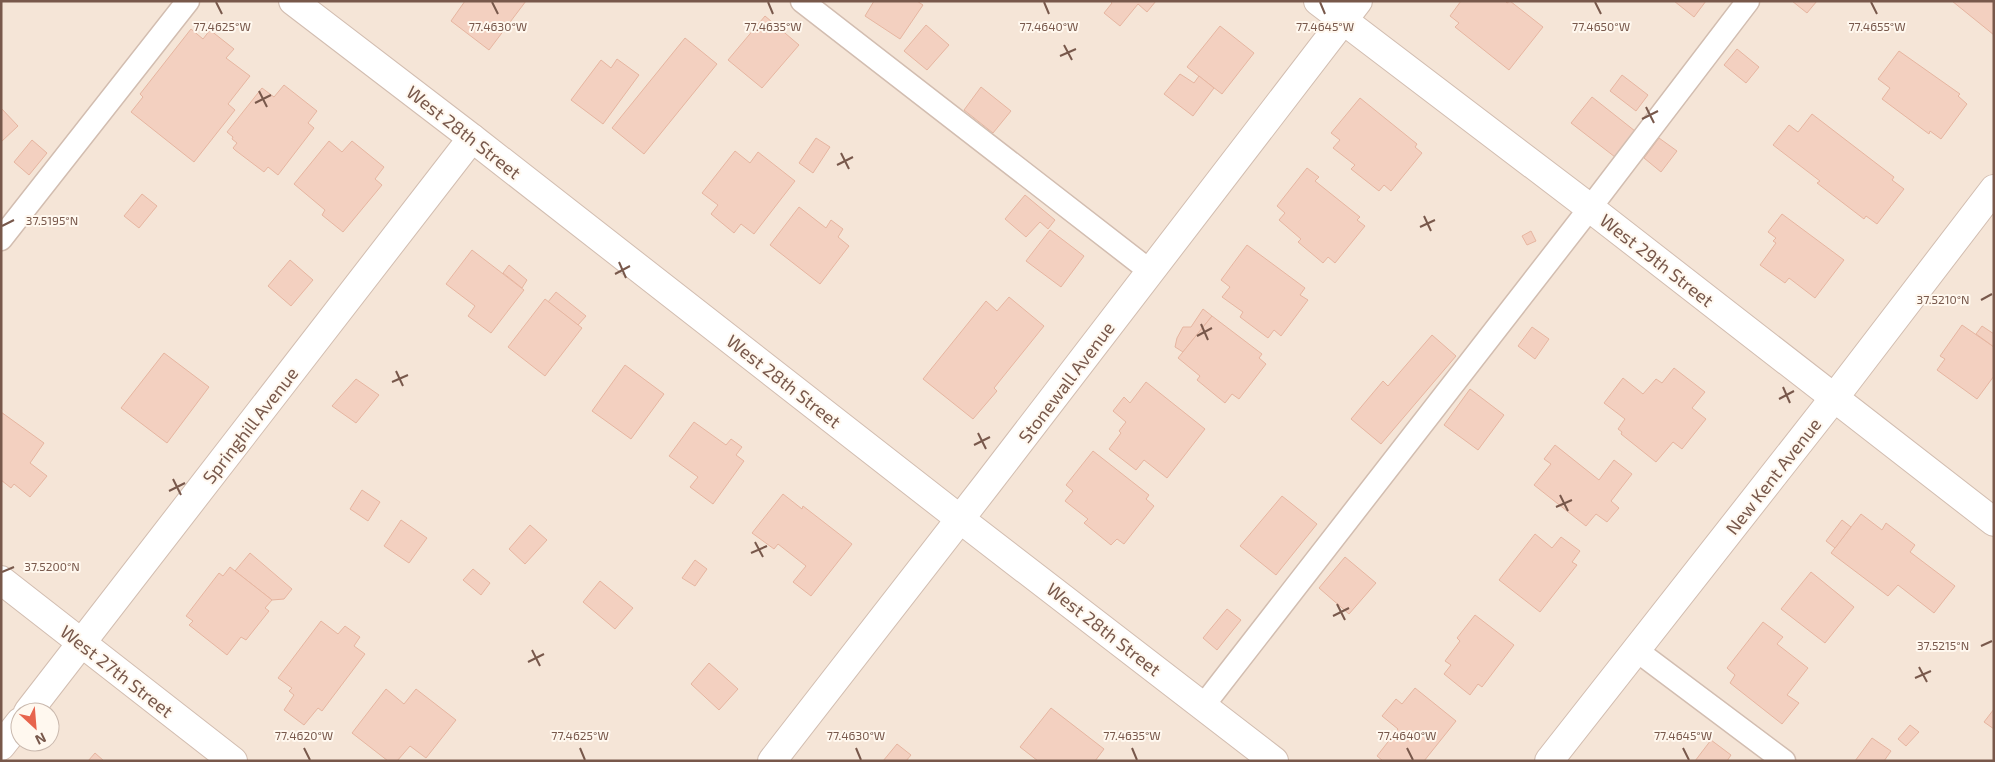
<svg xmlns="http://www.w3.org/2000/svg" width="1995" height="762" font-family="'Exo 2',sans-serif">
  <style>
    .residential { fill: #f5e5d7; fill-rule: evenodd }
    .building { fill: #f3d0c0; stroke: #e6b5a0 }
    .lines { fill: none; stroke-linecap: round; stroke-linejoin: round }
    .lane-casing { stroke: #d2bdb0; stroke-width: 25 }
    .street-casing { stroke: #d2bdb0; stroke-width: 30 }
    .lane { stroke: #fff; stroke-width: 22 }
    .street { stroke: #fff; stroke-width: 28 }
    .ticks { fill: none; stroke: #78584b; stroke-width: 2 }
    .labels { text-anchor: middle; dominant-baseline: central; stroke-width: 4; stroke-linejoin: round; paint-order: stroke }
    .street-label { font-size: 18px; fill: #78584b; stroke: #fff8ef }
    .ticks-label { font-size: 12px; text-anchor: middle; fill: #78584b; stroke: #fff8ef; stroke-width: 4; stroke-linejoin: round; paint-order: stroke }
  </style>
  <rect width="100%" height="100%" fill="#fdf3e8"/>
  <path class="residential" d="M1 1H1994V761H1ZM20 712H50V742H20Z"/>
  <g class="building">
    <polygon points="465,1 526,1 489,50 451,21"/>
    <polygon points="874,1 917,1 923,5 900,39 865,16"/>
    <polygon points="1110,1 1156,1 1147,12 1138,4 1120,26 1104,13 1112,3"/>
    <polygon points="1461,1 1505,1 1507,3 1510,1 1543,27 1509,70 1455,27 1459,23 1450,16"/>
    <polygon points="1674,1 1706,1 1694,17"/>
    <polygon points="1792,1 1817,1 1807,13"/>
    <polygon points="1952,1 1994,1 1994,35"/>
    <polygon points="765,16 799,45 762,88 728,60"/>
    <polygon points="926,25 949,45 927,70 904,51"/>
    <polygon points="1220,26 1254,53 1222,94 1187,67"/>
    <polygon points="191,29 203,39 210,30 234,49 226,58 250,76 228,104 235,110 194,162 131,112 143,97 140,94"/>
    <polygon points="685,38 717,64 644,154 612,128"/>
    <polygon points="1737,49 1759,67 1746,83 1724,65"/>
    <polygon points="1899,51 1960,94 1958,96 1967,104 1941,139 1930,131 1929,134 1882,99 1890,88 1878,79"/>
    <polygon points="617,59 639,75 603,124 571,100 601,60 611,68"/>
    <polygon points="1180,74 1194,83 1199,76 1214,88 1193,116 1164,94"/>
    <polygon points="1622,75 1648,95 1636,111 1610,91"/>
    <polygon points="284,85 317,111 308,123 314,128 278,175 268,167 264,172 235,150 233,148 237,143 232,139 233,137 227,132 262,88 274,97"/>
    <polygon points="981,87 1011,111 993,133 964,110"/>
    <polygon points="1592,97 1635,131 1615,157 1571,123"/>
    <polygon points="1360,98 1417,144 1415,147 1422,153 1391,191 1384,185 1379,191 1351,169 1355,165 1333,148 1340,140 1331,133"/>
    <polygon points="1,108 18,126 1,142"/>
    <polygon points="1812,114 1894,177 1892,180 1904,189 1877,224 1866,216 1864,219 1817,183 1820,181 1773,145 1789,125 1798,132"/>
    <polygon points="816,138 830,147 813,173 799,163"/>
    <polygon points="1659,138 1677,151 1661,172 1644,158"/>
    <polygon points="32,140 47,153 29,175 14,162"/>
    <polygon points="329,141 342,152 352,141 384,167 375,179 382,185 343,232 322,215 325,210 294,184"/>
    <polygon points="735,151 750,163 758,152 795,181 754,234 741,224 734,233 711,214 718,205 702,193"/>
    <polygon points="1307,168 1319,177 1315,181 1360,217 1357,220 1365,226 1335,263 1328,257 1323,263 1298,242 1301,239 1279,220 1285,213 1277,206"/>
    <polygon points="142,194 157,206 139,228 124,216"/>
    <polygon points="1025,195 1055,220 1048,229 1040,222 1026,237 1005,219"/>
    <polygon points="799,207 826,228 831,220 843,229 838,237 849,246 820,284 770,245"/>
    <polygon points="1782,214 1844,260 1815,298 1789,278 1785,283 1760,265 1776,243 1773,241 1776,238 1768,232"/>
    <polygon points="1050,230 1084,256 1061,287 1026,261"/>
    <polygon points="1531,231 1536,241 1527,245 1522,236"/>
    <polygon points="1247,245 1305,288 1300,295 1308,300 1281,336 1274,330 1268,338 1240,317 1243,312 1222,297 1230,287 1221,280"/>
    <polygon points="472,250 524,290 491,333 468,316 475,306 446,284"/>
    <polygon points="290,260 313,280 291,306 268,286"/>
    <polygon points="509,265 527,280 522,288 503,273"/>
    <polygon points="556,292 586,316 578,325 548,302"/>
    <polygon points="1009,297 1044,326 994,388 997,391 973,419 923,379 986,301 997,311"/>
    <polygon points="545,299 582,328 545,376 508,347"/>
    <polygon points="1203,309 1212,316 1183,352 1175,347 1177,338 1183,327 1191,327"/>
    <polygon points="1212,316 1262,354 1259,358 1266,364 1239,399 1232,394 1225,403 1197,380 1200,376 1178,358"/>
    <polygon points="1962,325 1994,347 1994,376 1977,399 1937,370 1945,359 1940,356"/>
    <polygon points="1982,326 1994,334 1994,347 1976,334"/>
    <polygon points="1532,327 1549,339 1535,359 1518,346"/>
    <polygon points="1432,335 1456,356 1381,444 1351,419 1383,381 1388,386"/>
    <polygon points="164,353 209,387 167,443 121,408"/>
    <polygon points="625,365 664,394 631,439 592,411"/>
    <polygon points="1674,368 1705,392 1692,408 1706,419 1682,449 1673,442 1656,462 1621,434 1622,432 1618,429 1625,419 1604,403 1623,378 1643,394 1656,379 1662,383"/>
    <polygon points="356,379 379,395 356,423 332,406"/>
    <polygon points="1146,382 1205,429 1167,478 1144,460 1136,470 1109,449 1121,433 1119,431 1126,422 1113,411 1124,397 1130,403"/>
    <polygon points="1470,389 1504,415 1478,450 1444,425"/>
    <polygon points="1,412 44,443 30,463 47,476 30,497 14,484 11,488 1,480"/>
    <polygon points="694,422 726,445 731,439 742,447 736,455 744,461 713,504 690,487 698,477 669,456"/>
    <polygon points="1555,445 1599,480 1614,460 1632,474 1611,501 1619,508 1607,522 1596,514 1586,526 1534,485 1551,464 1544,459"/>
    <polygon points="1093,451 1149,495 1146,499 1154,506 1124,544 1117,539 1111,545 1084,523 1088,519 1065,501 1073,491 1066,485"/>
    <polygon points="362,490 380,502 368,521 350,509"/>
    <polygon points="783,494 802,509 803,506 852,544 811,596 793,582 806,566 778,544 774,549 752,533"/>
    <polygon points="1282,496 1317,524 1276,575 1240,546"/>
    <polygon points="1861,514 1882,530 1886,523 1915,545 1910,552 1955,586 1934,613 1898,585 1888,596 1831,553"/>
    <polygon points="401,520 427,538 409,563 384,546"/>
    <polygon points="1842,520 1851,527 1835,548 1826,541"/>
    <polygon points="530,525 547,540 525,564 509,549"/>
    <polygon points="1535,534 1552,548 1561,537 1580,551 1572,562 1577,565 1540,612 1499,580"/>
    <polygon points="250,553 292,589 284,599 272,600 235,571"/>
    <polygon points="1345,557 1376,583 1349,614 1319,588"/>
    <polygon points="695,560 707,569 695,586 682,578"/>
    <polygon points="230,567 272,600 265,608 269,611 246,640 241,637 227,655 189,625 193,621 186,616 219,573 223,576"/>
    <polygon points="473,569 490,583 481,595 463,580"/>
    <polygon points="1811,572 1854,607 1825,643 1781,609"/>
    <polygon points="600,581 633,608 615,629 583,602"/>
    <polygon points="1227,609 1241,620 1217,650 1203,638"/>
    <polygon points="1475,615 1514,645 1482,687 1478,684 1470,695 1444,674 1451,665 1445,661 1460,641 1457,638"/>
    <polygon points="321,621 338,634 345,626 360,637 354,646 365,654 322,711 318,708 304,725 284,710 294,695 289,691 292,688 278,678"/>
    <polygon points="1763,622 1783,637 1777,644 1808,668 1787,695 1799,703 1782,724 1730,683 1735,675 1727,668"/>
    <polygon points="709,663 738,689 719,710 691,684"/>
    <polygon points="1415,688 1456,721 1424,761 1383,761 1377,756 1398,729 1382,716 1396,699 1402,704"/>
    <polygon points="386,689 404,704 416,689 456,720 426,758 410,746 397,761 388,761 352,733"/>
    <polygon points="1051,708 1104,749 1095,761 1038,761 1020,747"/>
    <polygon points="1994,709 1994,729 1984,722"/>
    <polygon points="1910,725 1919,732 1906,746 1898,739"/>
    <polygon points="1872,738 1891,751 1884,761 1855,761"/>
    <polygon points="1711,740 1731,755 1727,761 1695,761"/>
    <polygon points="897,744 911,755 906,761 883,761"/>
    <polygon points="95,753 104,761 88,761"/>
  </g>
  <g class="lines">
    <defs>
      <g id="lane">
        <polyline points="802,1 1150,271"/>
        <polyline points="1,239 188,1"/>
        <polyline points="1636,650 1784,761"/>
        <polyline points="1203,706 1590,208 1748,1"/>
      </g>
      <g id="street">
        <polyline points="293,1 472,138 960,519 1274,761"/>
        <polyline points="1318,1 1590,208 1994,522"/>
        <polyline points="1,580 233,761"/>
        <polyline points="28,712 472,138"/>
        <polyline points="1,746 20,722"/>
        <polyline points="772,761 988,483 1358,1"/>
        <polyline points="1549,761 1834,398 1994,189"/>
      </g>
    </defs>
    <use href="#lane" class="lane-casing"/>
    <use href="#street" class="street-casing"/>
    <use href="#lane" class="lane"/>
    <use href="#street" class="street"/>
  </g>
  <path class="ticks" d="M216 2 222 14M492 2 498 14M768 2 773 14M1044 2 1049 14M1320 2 1325 14M1595 2 1601 14M1871 2 1877 14M1064 45 1072 60M1060 56 1076 49M259 91 267 107M255 103 271 95M1646 107 1654 123M1642 119 1658 111M841 153 849 169M837 165 853 157M1424 216 1431 231M2 226 14 220M1420 227 1435 220M619 262 626 278M615 274 630 266M1981 300 1992 294M1201 324 1208 340M1197 336 1212 328M396 371 403 386M392 382 408 375M1783 387 1790 403M1779 399 1794 391M978 433 986 449M974 445 990 437M173 479 181 495M169 491 185 483M1560 495 1568 511M1556 507 1572 500M755 542 763 557M751 553 767 546M2 572 14 567M1337 604 1345 620M1333 616 1349 608M1981 646 1992 641M532 650 540 666M528 662 544 654M1919 667 1927 682M1915 678 1931 671M304 748 310 760M580 748 585 760M856 748 861 760M1132 748 1137 760M1407 748 1413 760M1683 748 1689 760"/>
  <g class="labels">
    <g class="street-label">
      <text transform="translate(464 132) rotate(38)">West 28th Street</text>
      <text transform="translate(1657 260) rotate(38)">West 29th Street</text>
      <text transform="translate(784 381) rotate(38)">West 28th Street</text>
      <text transform="translate(1066 382) rotate(-53)">Stonewall Avenue</text>
      <text transform="translate(250 425) rotate(-52)">Springhill Avenue</text>
      <text transform="translate(1773 476) rotate(-52)">New Kent Avenue</text>
      <text transform="translate(1104 629) rotate(38)">West 28th Street</text>
      <text transform="translate(117 671) rotate(38)">West 27th Street</text>
    </g>
  </g>
  <g class="ticks-label">
    <text x="222" y="31">77.4625°W</text>
    <text x="498" y="31">77.4630°W</text>
    <text x="773" y="31">77.4635°W</text>
    <text x="1049" y="31">77.4640°W</text>
    <text x="1325" y="31">77.4645°W</text>
    <text x="1601" y="31">77.4650°W</text>
    <text x="1877" y="31">77.4655°W</text>
    <text x="52" y="225">37.5195°N</text>
    <text x="1943" y="304">37.5210°N</text>
    <text x="52" y="571">37.5200°N</text>
    <text x="1943" y="650">37.5215°N</text>
    <text x="304" y="740">77.4620°W</text>
    <text x="580" y="740">77.4625°W</text>
    <text x="856" y="740">77.4630°W</text>
    <text x="1132" y="740">77.4635°W</text>
    <text x="1407" y="740">77.4640°W</text>
    <text x="1683" y="740">77.4645°W</text>
  </g>
  <rect width="1995" height="762" fill="none" stroke="#78584b" stroke-width="5"/>
  <g transform="translate(35 727) rotate(154)"><circle r="24" fill="#fff8ef" stroke="#c9b8ad"/>
  <path d="M0-4L9 19L0 12L-9 19Z" fill="#e7644d"/>
  <text y="-8" font-size="14" font-weight="bold" text-anchor="middle" fill="#78584b">N</text>
  </g>
</svg>
